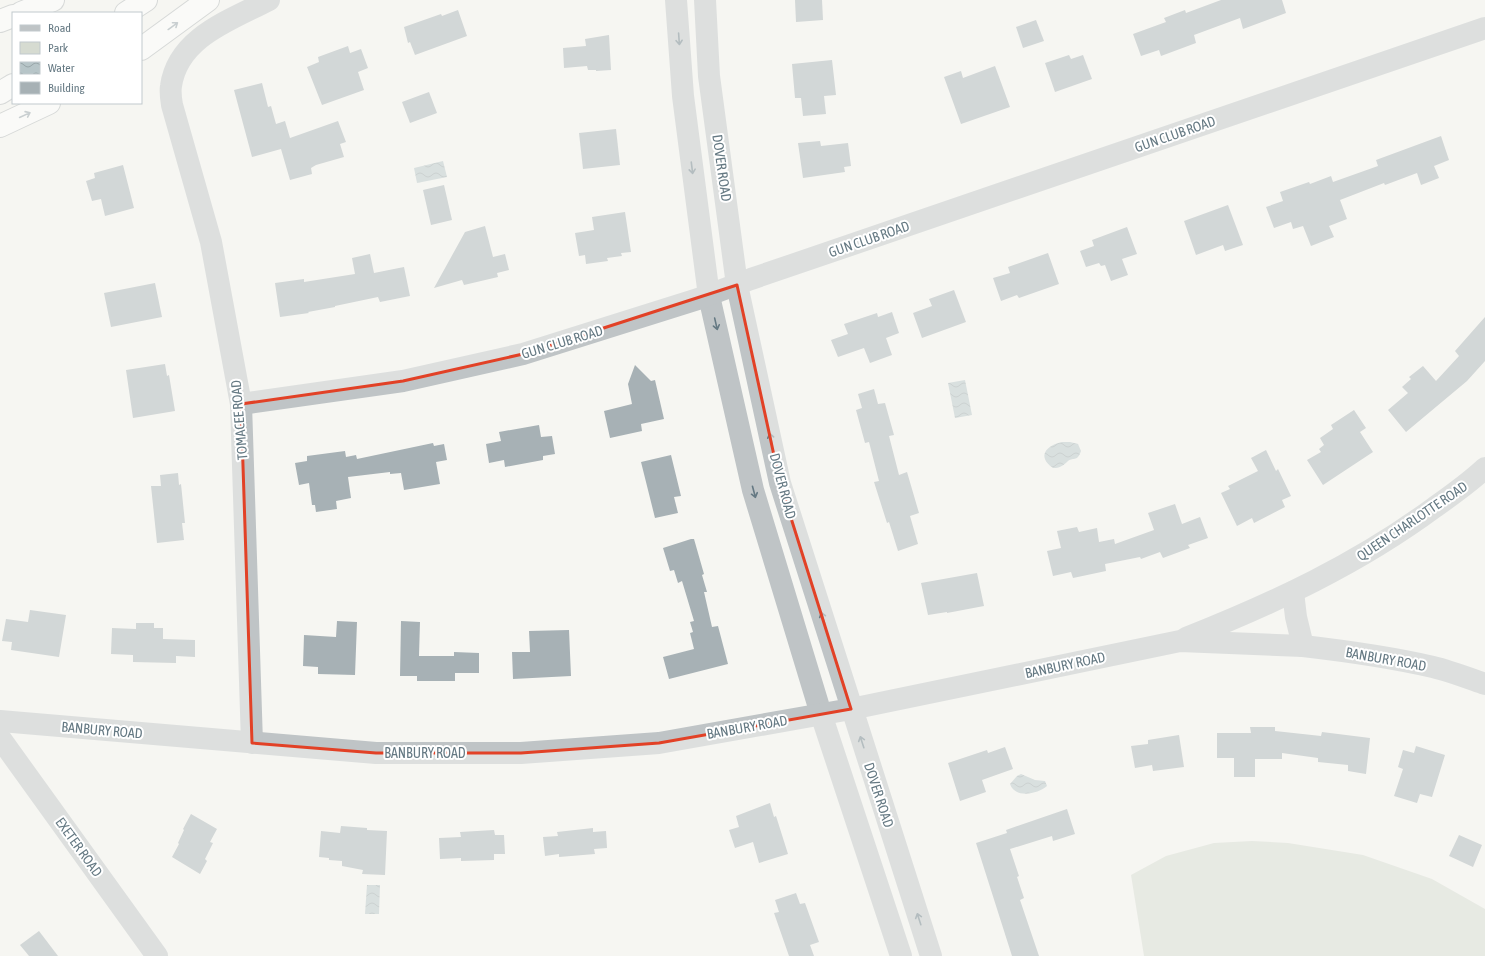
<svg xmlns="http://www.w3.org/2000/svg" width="1485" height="956" font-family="'Asap Condensed',sans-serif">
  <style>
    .park { fill: #d6dbd1 }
    .water { fill: url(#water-waves) }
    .building { fill: #a7b1b5 }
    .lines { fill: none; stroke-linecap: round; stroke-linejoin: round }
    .highway-casing { stroke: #b2b7b9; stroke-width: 24 }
    .minor { stroke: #bfc4c6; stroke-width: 22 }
    .highway { stroke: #fff; stroke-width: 22 }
    .oneway { stroke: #93a1a8 }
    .oneway2 { stroke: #657983 }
    .marked { fill: none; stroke: #e24126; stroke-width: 3; stroke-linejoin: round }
    .labels { text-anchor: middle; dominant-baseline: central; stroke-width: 4; stroke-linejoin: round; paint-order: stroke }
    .street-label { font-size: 14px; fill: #657983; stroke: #fff }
  </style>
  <defs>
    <pattern id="water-waves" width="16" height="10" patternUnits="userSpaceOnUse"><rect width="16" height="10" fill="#b7c5c8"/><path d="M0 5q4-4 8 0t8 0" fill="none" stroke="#98a5a8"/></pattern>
  </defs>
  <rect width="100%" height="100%" fill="#f6f6f2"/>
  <polygon class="park" points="1252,841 1288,843 1363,855 1432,879 1485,909 1485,956 1144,956 1131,875 1166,856 1214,843"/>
  <g class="water">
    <polygon points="443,161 447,177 417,183 414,168"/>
    <polygon points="965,380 972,415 955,418 948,383"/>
    <path d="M1062 442H1070L1078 444 1081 451C1077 463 1073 456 1067 462 1062 466 1060 468 1053 468 1036 456 1047 445 1062 442Z"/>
    <path d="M1021 774 1035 780 1045 781 1047 786C1038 794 1015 799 1010 784L1017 776Z"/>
    <polygon points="367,885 380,885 379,914 365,914"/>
  </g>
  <g class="building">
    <polygon points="795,0 822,0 823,20 796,22"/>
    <polygon points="1221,0 1282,0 1286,13 1243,29 1240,18 1194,35 1196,43 1161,56 1159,50 1141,56 1133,34 1166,22 1164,18 1185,10 1186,13"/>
    <polygon points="458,10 467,36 415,55 410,42 408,43 404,27 441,14 442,16"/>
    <polygon points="1036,20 1044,41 1023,48 1016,27"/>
    <polygon points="609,35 611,70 596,71 596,70 588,70 587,66 564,68 563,48 586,46 585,39"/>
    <polygon points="348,46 350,53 361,49 368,68 358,72 364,90 322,105 307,67 319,62 318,57"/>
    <polygon points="1069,55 1071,59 1083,55 1092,79 1055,92 1045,63"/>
    <polygon points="832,60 836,95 824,96 826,114 803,116 801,98 795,98 792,64"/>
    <polygon points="995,66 1010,107 961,124 944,77 961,71 963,78"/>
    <polygon points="262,83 268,107 271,106 276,124 285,121 290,138 338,121 346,142 340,144 344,157 316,165 311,168 312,174 290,180 281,149 252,157 234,90"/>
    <polygon points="429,92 437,113 410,123 402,102"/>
    <polygon points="616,129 620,165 583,169 579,133"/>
    <polygon points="1441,136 1449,160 1434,166 1439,178 1421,185 1417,173 1385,185 1384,183 1340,200 1347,219 1329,226 1334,237 1311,246 1303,226 1293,229 1291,222 1274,228 1266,207 1283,201 1280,192 1309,182 1310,184 1331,176 1333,182 1378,166 1376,160"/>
    <polygon points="820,141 821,146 848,143 851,166 844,167 845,172 803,178 798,143"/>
    <polygon points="123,165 134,208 105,216 101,199 92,201 86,181 95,178 94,173"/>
    <polygon points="444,185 452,220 431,225 423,190"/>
    <polygon points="1228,205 1243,245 1225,251 1223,245 1196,255 1184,221"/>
    <polygon points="625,212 631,252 621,253 622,256 607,258 608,261 586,264 585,255 579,256 575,233 594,230 592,217"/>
    <polygon points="485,226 493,257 505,254 509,270 497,273 498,277 464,285 462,280 434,288 465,232"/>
    <polygon points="1127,227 1137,254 1122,259 1128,275 1111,281 1105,265 1101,266 1099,263 1086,267 1080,251 1094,246 1092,240"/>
    <polygon points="1048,253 1059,284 1019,298 1017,295 1001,301 993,278 1010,273 1008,267"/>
    <polygon points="370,254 374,273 404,267 410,296 380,302 378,297 335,306 335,307 308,312 309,313 280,317 275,283 304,279 304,282 355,274 352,258"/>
    <polygon points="155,283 162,317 111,327 104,293"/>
    <polygon points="954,290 966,322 922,338 913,313 932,306 929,299"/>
    <polygon points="892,312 899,333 886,338 892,355 870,363 864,348 838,357 831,340 848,334 844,324 877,313 878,317"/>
    <polygon points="1485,317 1485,361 1467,381 1406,432 1388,410 1408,393 1402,387 1411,379 1409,377 1423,366 1436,381 1459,356 1455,351"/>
    <polygon points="165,364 167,376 169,375 175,411 133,418 126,370"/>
    <polygon points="635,365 651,381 655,380 664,419 641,424 642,431 610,438 604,411 632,404 628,384"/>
    <polygon points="874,389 878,404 885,403 894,435 889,436 899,475 907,472 919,513 910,516 918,544 898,551 889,522 887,523 874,482 879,481 869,442 865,443 856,410 862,408 858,394"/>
    <polygon points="1354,410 1366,428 1360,432 1373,452 1323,485 1307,460 1321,452 1319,449 1324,445 1320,438 1333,429 1331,425"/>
    <polygon points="539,425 541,437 552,436 555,454 543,456 543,460 505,467 504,460 489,463 486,444 501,441 499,432"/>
    <polygon points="433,443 434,446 444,444 447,460 436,462 440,484 404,490 401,473 390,474 390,472 348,477 351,498 336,501 337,509 316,512 315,505 312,505 309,483 299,485 295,463 307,461 307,456 345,451 346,457 356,455 357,459"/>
    <polygon points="1266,450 1276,471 1278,469 1291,496 1282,500 1285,507 1254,523 1252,518 1237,526 1221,493 1230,489 1228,486 1258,471 1251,458"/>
    <polygon points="671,455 681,496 674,497 678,513 655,518 641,462"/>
    <polygon points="178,473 179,485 181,484 185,523 182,523 184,540 157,543 151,486 161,486 160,475"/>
    <polygon points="1175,504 1182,524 1200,517 1208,538 1188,545 1190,548 1163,558 1160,552 1141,559 1140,557 1105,564 1106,571 1073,578 1071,572 1053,576 1047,551 1061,548 1057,531 1077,527 1079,532 1097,528 1099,542 1114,539 1115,544 1154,530 1148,513"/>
    <polygon points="691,539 694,539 704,574 702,575 707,592 704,592 712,627 718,626 728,664 669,679 663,657 694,649 690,633 693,632 690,622 694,621 682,581 678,583 674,570 670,571 663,548"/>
    <polygon points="977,573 984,606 947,613 947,612 928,615 921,583"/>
    <polygon points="30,610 66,615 59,657 11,650 12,642 2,641 6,619 28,622"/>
    <polygon points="337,621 357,622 355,675 318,674 318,667 303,666 304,635 336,637"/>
    <polygon points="401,621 420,622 419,656 454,656 454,652 479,653 479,673 455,673 455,681 417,681 417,676 400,676"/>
    <polygon points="136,623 154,623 154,628 163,628 163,639 195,640 195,657 176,656 176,663 133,662 133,655 111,654 112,628 136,629"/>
    <polygon points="569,630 571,676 513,679 512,652 530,652 529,631"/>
    <polygon points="1250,727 1275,727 1275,731 1321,736 1322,732 1370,738 1366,774 1348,771 1348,765 1318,762 1318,758 1282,753 1282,759 1255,759 1255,777 1234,777 1234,758 1217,758 1217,733 1251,733"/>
    <polygon points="1179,735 1184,767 1153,771 1152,765 1135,768 1131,746 1148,744 1148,740"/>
    <polygon points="1416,746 1445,755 1432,797 1420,794 1417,803 1394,796 1403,769 1398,767 1403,750 1414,753"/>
    <polygon points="1005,747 1013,769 982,780 986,792 960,801 948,763 987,750 988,753"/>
    <polygon points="770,803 774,817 776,816 788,854 759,863 753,842 735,848 729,830 739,827 736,816"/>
    <polygon points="1067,809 1075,834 1053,841 1052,836 1010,849 1019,876 1017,877 1024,898 1020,900 1039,956 1012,956 976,843 1007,833 1006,830"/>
    <polygon points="191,814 217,829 210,842 213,843 205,859 207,861 200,874 172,857 179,844 178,843 184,830 183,829"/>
    <polygon points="341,826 367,828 367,830 387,831 385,875 362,874 363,870 342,866 342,861 329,860 329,858 319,857 321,831 340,833"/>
    <polygon points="593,828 593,832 606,831 607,848 594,849 595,854 559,857 559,854 545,856 543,837 558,836 557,832"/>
    <polygon points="494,830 495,835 504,835 505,854 494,854 494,860 461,861 461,858 440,859 439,838 461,837 460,832"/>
    <polygon points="1459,835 1482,845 1473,867 1449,856"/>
    <polygon points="796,893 800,904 805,903 819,942 810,945 814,956 789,956 774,913 779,912 775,900"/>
    <polygon points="39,931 58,956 29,956 20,945"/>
  </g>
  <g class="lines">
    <defs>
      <g id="highway">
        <polyline points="21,13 53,0"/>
        <polyline points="126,13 146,0"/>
        <polyline points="0,21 13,16"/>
        <polyline points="141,49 208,0"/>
        <polyline points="0,93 13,85"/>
        <polyline points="0,126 49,103"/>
      </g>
    </defs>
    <use href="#highway" class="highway-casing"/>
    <g class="minor">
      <polyline points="676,0 683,96 709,296 753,490 821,714 901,956"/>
      <polyline points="705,0 709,76 737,285 780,483 931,956"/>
      <polyline points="241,404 403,381 523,354 698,299 751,279 1485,28"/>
      <polyline points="1293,592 1296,617 1303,646"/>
      <path d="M1186 638C1274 603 1358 564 1435 507 1452 495 1469 483 1485 468"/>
      <path d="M0 721 376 753H521L659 743 851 709 1180 641 1303 646C1346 651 1390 657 1433 667 1450 671 1468 678 1485 684"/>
      <polyline points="0,738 157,956"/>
      <path d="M252 743 241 404 211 242 172 105C171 99 170 92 171 86 178 37 231 20 269 0"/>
    </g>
    <use href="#highway" class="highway"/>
  </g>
  <defs><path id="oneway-shaft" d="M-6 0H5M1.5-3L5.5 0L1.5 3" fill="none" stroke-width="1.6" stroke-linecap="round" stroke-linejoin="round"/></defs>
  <g class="oneway">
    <use href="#oneway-shaft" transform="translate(173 26) rotate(-36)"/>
    <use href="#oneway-shaft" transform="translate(25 115) rotate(-25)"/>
  </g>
  <g class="oneway2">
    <use href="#oneway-shaft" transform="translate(679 39) rotate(86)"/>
    <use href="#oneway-shaft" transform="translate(692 168) rotate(83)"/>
    <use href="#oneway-shaft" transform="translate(716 324) rotate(77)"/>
    <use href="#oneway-shaft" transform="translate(771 439) rotate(-102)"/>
    <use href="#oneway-shaft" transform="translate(754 492) rotate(75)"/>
    <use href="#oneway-shaft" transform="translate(823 618) rotate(-107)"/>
    <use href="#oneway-shaft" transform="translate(862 742) rotate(-108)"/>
    <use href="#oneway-shaft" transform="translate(919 919) rotate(-108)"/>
  </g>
  <path d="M0 0H1485V956H0ZM737 285 780 483 851 709 659 743 521 753H376L252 743 241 404 403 381 523 354Z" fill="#f6f6f2" fill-opacity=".55" fill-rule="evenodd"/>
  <path class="marked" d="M737 285 780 483 851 709 659 743 521 753H376L252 743 241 404 403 381 523 354Z"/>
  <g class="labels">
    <g class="street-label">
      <text transform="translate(1175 134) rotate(-19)">GUN CLUB ROAD</text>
      <text transform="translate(722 168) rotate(82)">DOVER ROAD</text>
      <text transform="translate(869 239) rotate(-19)">GUN CLUB ROAD</text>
      <text transform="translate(562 342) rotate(-17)">GUN CLUB ROAD</text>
      <text transform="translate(239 420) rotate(-95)">TOMACEE ROAD</text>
      <text transform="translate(783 486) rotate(75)">DOVER ROAD</text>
      <text transform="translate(1412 521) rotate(-34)">QUEEN CHARLOTTE ROAD</text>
      <text transform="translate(1386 659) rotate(10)">BANBURY ROAD</text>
      <text transform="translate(1065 665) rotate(-12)">BANBURY ROAD</text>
      <text transform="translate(747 727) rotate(-10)">BANBURY ROAD</text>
      <text transform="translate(102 730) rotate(5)">BANBURY ROAD</text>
      <text x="425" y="753">BANBURY ROAD</text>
      <text transform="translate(879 795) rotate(72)">DOVER ROAD</text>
      <text transform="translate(79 847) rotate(54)">EXETER ROAD</text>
    </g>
  </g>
  <rect x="12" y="12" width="130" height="92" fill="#ffffff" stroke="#c1c9cd"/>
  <rect x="20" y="25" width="20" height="6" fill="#bfc4c6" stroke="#c1c9cd"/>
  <text x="48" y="32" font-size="12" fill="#657983">Road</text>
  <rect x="20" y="42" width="20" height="12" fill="#d6dbd1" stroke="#c1c9cd"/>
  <text x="48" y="52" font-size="12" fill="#657983">Park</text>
  <rect x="20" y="62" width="20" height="12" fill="url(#water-waves)" stroke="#c1c9cd"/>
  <text x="48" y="72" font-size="12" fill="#657983">Water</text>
  <rect x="20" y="82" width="20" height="12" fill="#a7b1b5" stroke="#c1c9cd"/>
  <text x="48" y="92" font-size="12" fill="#657983">Building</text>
</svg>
